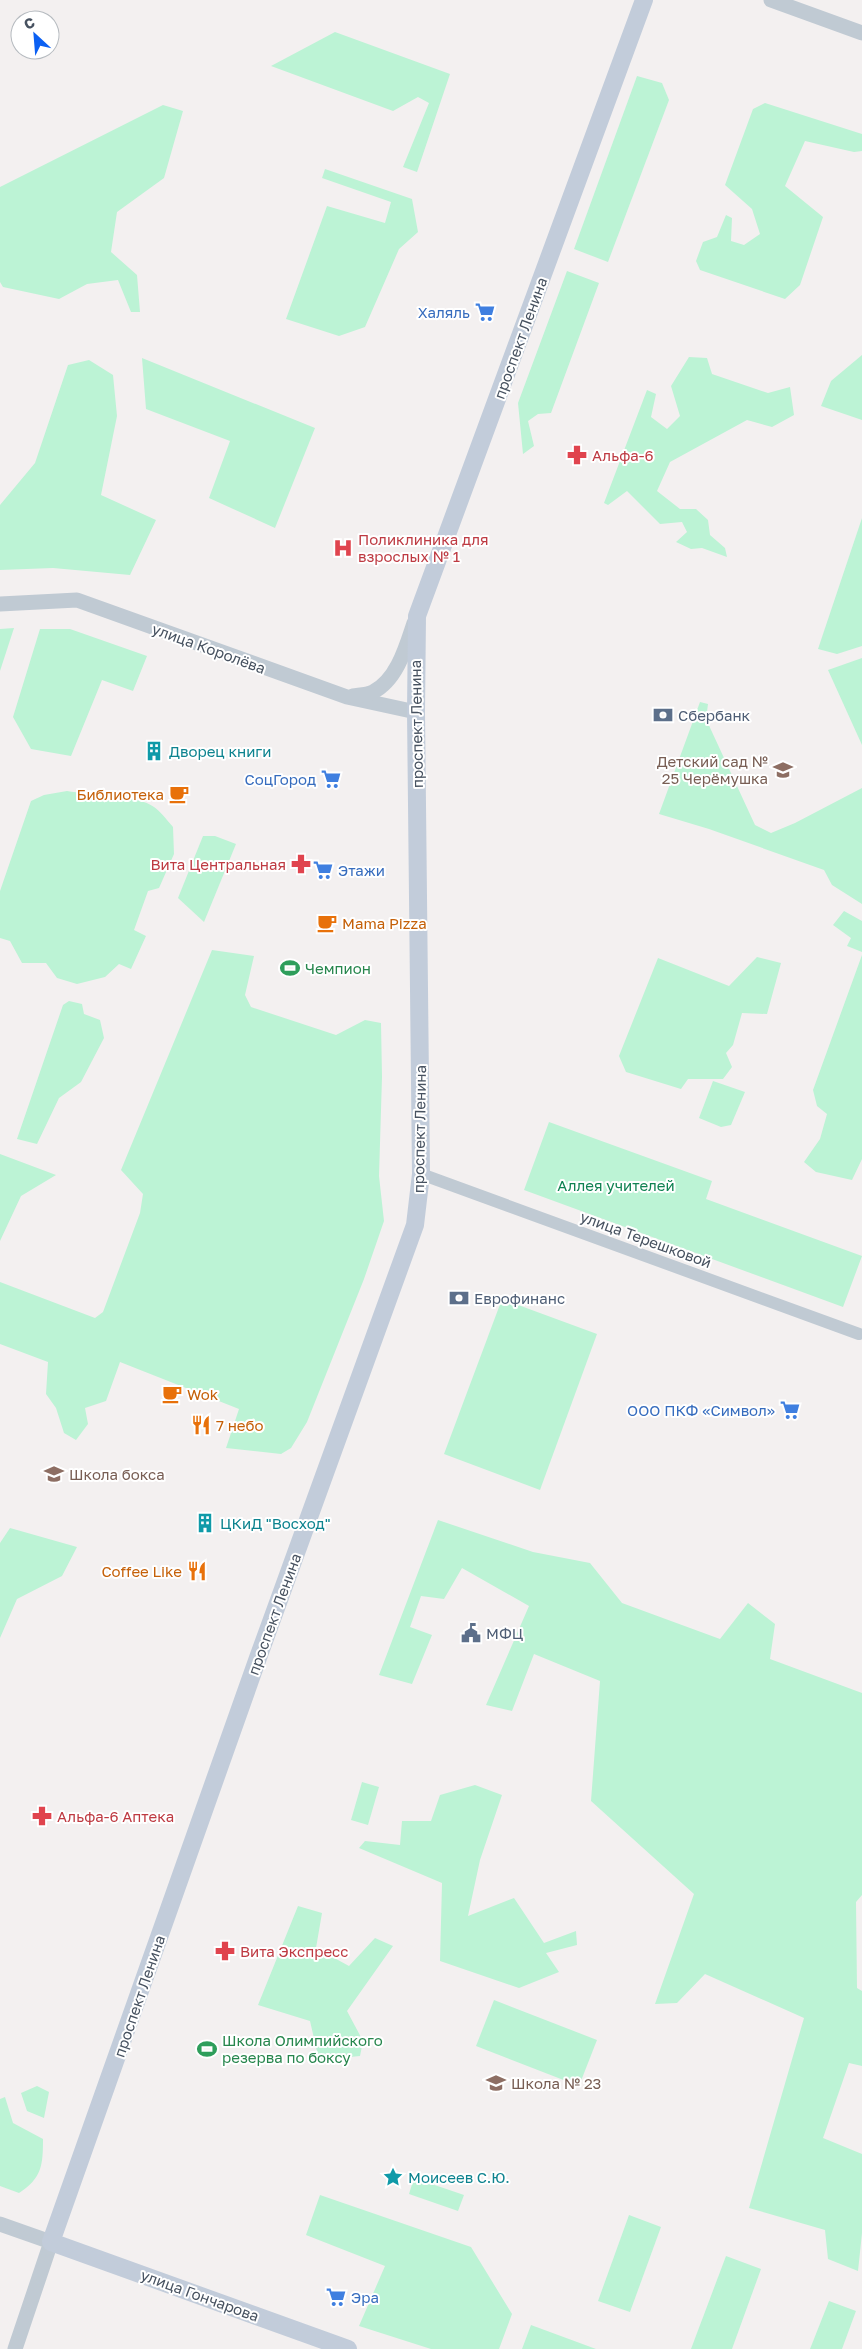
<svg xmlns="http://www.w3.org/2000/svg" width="862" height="2349" font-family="'Golos Text',sans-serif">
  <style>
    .green { fill: #bcf3d5 }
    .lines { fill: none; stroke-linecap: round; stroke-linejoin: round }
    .minor { stroke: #c0cad3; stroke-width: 12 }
    .tertiary { stroke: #c0cad3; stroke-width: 15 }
    .secondary { stroke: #c2ccda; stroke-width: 18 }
    .labels { text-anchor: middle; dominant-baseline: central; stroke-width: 4; stroke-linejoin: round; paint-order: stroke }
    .shop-label { font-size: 15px; fill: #366cbe; stroke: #fff; text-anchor: end }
    .street-label { font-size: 15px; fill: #475260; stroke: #fff }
    .health-label { font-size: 15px; fill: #be3a42; stroke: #fff; text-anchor: start }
    .service-label { font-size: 15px; fill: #4e5e75; stroke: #fff; text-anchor: start }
    .culture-label { font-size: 15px; fill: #0d838f; stroke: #fff; text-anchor: start }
    .education-label { font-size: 15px; fill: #785e54; stroke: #fff; text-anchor: start }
    .food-label { font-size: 15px; fill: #c56008; stroke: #fff; text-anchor: start }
    .leisure-label { font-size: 15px; fill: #27864d; stroke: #fff; text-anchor: start }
    .park-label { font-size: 15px; fill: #108252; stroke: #fff }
  </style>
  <rect width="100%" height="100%" fill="#f3f0f0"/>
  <g class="green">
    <polygon points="335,32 450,74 417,172 403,167 429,103 418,97 393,111 271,66"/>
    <polygon points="637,76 662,83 669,100 608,262 574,249"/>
    <polygon points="765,103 862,134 862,151 854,152 805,141 785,186 823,217 800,285 785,299 700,270 696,261 703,242 717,237 726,215 732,218 731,241 744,245 760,234 752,209 725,185 753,109"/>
    <polygon points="163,105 183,111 164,178 117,212 111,252 137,275 140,312 131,312 118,280 87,284 59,299 3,287 0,282 0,187"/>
    <polygon points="325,169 412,199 418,232 399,249 365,327 339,336 286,319 327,206 385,223 391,202 322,178"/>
    <polygon points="567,271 599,283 551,413 538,414 528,421 534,446 523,454 518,403"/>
    <polygon points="862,355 862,420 821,406 831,381"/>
    <polygon points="689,357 707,358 712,374 768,393 790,387 794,415 772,427 747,420 670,462 657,491 680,509 696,509 708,520 710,535 725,548 727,557 702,548 691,549 676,542 687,532 682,522 660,524 627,491 608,505 604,503 647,390 656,394 651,417 667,429 680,416 671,386"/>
    <polygon points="142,358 315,428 275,528 209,498 230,441 146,409"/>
    <polygon points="89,360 113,375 117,416 101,495 156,520 130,575 53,568 0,570 0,505 35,463 68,365"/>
    <polygon points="862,518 862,646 837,654 818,649"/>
    <polygon points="14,628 0,671 0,629"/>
    <polygon points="40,629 70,629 147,656 133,691 102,680 71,756 31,749 13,717"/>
    <polygon points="862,658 862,745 828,670"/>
    <polygon points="700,702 708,704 706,719 755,825 771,833 795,823 862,788 862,904 832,885 824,870 709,829 659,814"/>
    <path d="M67 791C89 795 139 795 154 807 161 812 167 820 173 827L174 854 159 888 148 891 134 930 146 936 131 969 119 964 105 977 77 984 57 978 46 963H22L10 941 0 938V891L31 801 44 795Z"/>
    <polygon points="203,836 215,836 236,844 204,922 178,898"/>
    <polygon points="844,911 862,921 862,952 847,946 851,938 833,925"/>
    <polygon points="212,950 254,956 245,995 251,1007 336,1035 365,1020 381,1023 382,1077 379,1176 384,1221 364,1279 307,1422 291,1448 281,1454 226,1448 239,1409 120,1362 106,1401 85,1408 88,1424 76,1440 64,1433 56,1408 46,1394 48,1362 0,1344 0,1282 95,1318 103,1312 140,1213 143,1194 121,1170"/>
    <polygon points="862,955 862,1159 852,1180 816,1172 804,1162 820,1139 827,1114 817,1106 813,1090"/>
    <polygon points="757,957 781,963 767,1014 742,1013 733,1045 726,1053 732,1067 723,1079 688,1079 681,1089 626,1072 619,1056 658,958 729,986"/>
    <polygon points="69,1001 82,1004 84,1014 100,1020 104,1038 81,1082 59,1098 37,1144 17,1139 63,1005"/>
    <polygon points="713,1081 745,1092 731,1125 721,1127 699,1118"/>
    <polygon points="549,1122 712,1181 706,1199 862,1256 843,1307 524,1190"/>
    <polygon points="0,1154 56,1175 21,1196 0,1241"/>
    <polygon points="502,1299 597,1334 540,1490 444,1454"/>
    <polygon points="438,1520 533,1552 590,1563 622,1603 720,1639 748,1603 775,1624 770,1659 862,1693 862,1895 856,1902 857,1988 862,1991 862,2066 849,2063 823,2138 862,2154 862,2233 858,2271 828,2259 825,2230 749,2208 804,2018 705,1974 677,2003 655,2004 694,1894 591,1801 600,1681 534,1654 512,1711 486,1705 529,1606 462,1568 444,1599 421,1596 410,1627 432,1635 412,1684 379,1675"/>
    <polygon points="10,1528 77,1547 62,1576 17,1599 0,1638 0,1543"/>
    <polygon points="362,1782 379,1787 368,1825 351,1820"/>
    <polygon points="475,1785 502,1795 480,1860 468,1916 514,1898 544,1943 576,1931 577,1945 546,1953 559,1972 519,1988 440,1961 442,1883 359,1848 365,1841 400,1845 402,1821 431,1821 440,1795"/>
    <polygon points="298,1906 322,1913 316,1948 349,1966 375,1938 393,1946 347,2011 363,2041 360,2056 319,2060 310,2021 258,2005"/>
    <polygon points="494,2000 597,2040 579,2086 476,2046"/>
    <polygon points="37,2086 49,2092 44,2118 27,2111 21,2093"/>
    <path d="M5 2097 13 2123 43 2139C43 2165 42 2178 19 2193L0 2186V2099Z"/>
    <polygon points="414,2178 464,2195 458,2211 409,2194"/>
    <polygon points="320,2195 471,2247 512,2314 499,2349 431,2349 359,2326 385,2266 306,2235"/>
    <polygon points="629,2215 661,2227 630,2312 598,2301"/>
    <polygon points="726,2256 761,2269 732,2349 691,2349"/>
    <polygon points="829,2301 856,2311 842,2349 810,2349"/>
    <polygon points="531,2325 596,2349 522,2349"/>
  </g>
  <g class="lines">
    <polyline class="minor" points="421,1174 859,1334"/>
    <g class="tertiary">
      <polyline points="771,0 862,33"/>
      <polyline points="0,604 77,600 347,697 416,712"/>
      <path d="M353 696C359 695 367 695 373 692 397 680 406 647 414 623"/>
      <polyline points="0,2224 51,2242 15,2349"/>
    </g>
    <polyline class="secondary" points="348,2349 51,2242 259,1655 415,1225 421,1174 416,712 417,616 644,0"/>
  </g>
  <defs>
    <symbol id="supermarket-bare" viewBox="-9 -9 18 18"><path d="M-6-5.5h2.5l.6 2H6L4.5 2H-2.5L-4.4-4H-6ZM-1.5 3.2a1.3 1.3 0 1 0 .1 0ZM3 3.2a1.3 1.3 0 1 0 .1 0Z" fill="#3f7fe0" stroke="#fff" stroke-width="2.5" paint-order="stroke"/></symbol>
    <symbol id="pharmacy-bare" viewBox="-9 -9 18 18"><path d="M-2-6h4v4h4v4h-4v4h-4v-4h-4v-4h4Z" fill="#e0444e" stroke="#fff" stroke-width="2.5" paint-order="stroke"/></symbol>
    <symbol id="hospital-bare" viewBox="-9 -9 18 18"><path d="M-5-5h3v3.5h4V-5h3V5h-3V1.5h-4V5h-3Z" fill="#e0444e" stroke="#fff" stroke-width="2.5" paint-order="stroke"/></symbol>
    <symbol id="bank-bare" viewBox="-9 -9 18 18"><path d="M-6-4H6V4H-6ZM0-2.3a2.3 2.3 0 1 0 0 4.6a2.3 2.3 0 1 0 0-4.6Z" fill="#5c6f8a" stroke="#fff" stroke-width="2.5" paint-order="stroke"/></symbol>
    <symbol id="building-bare" viewBox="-9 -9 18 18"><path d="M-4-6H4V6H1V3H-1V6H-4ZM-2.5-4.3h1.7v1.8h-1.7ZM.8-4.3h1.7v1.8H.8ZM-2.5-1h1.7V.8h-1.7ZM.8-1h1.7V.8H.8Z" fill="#0f9aa8" stroke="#fff" stroke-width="2.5" paint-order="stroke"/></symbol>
    <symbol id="school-bare" viewBox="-9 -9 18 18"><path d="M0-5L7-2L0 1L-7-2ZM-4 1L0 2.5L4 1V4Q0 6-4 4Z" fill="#8d6e63" stroke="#fff" stroke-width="2.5" paint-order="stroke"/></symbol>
    <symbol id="cafe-bare" viewBox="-9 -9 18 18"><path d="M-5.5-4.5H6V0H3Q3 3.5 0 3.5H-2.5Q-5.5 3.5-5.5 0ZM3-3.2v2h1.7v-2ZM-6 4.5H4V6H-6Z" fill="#e8710a" stroke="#fff" stroke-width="2.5" paint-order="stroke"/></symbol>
    <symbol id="stadium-bare" viewBox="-9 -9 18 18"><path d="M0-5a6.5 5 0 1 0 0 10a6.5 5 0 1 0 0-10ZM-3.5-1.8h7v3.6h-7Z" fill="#2e9e5b" stroke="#fff" stroke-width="2.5" paint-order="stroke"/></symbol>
    <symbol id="restaurant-bare" viewBox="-9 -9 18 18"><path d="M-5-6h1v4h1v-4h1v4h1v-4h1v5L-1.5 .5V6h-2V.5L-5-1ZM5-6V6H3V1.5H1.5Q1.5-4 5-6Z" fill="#e8710a" stroke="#fff" stroke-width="2.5" paint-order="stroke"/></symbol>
    <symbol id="civic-bare" viewBox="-9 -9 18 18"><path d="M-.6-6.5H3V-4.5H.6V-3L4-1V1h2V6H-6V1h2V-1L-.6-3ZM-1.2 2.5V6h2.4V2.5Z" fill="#5c6f8a" stroke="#fff" stroke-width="2.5" paint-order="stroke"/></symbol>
    <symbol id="sight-bare" viewBox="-9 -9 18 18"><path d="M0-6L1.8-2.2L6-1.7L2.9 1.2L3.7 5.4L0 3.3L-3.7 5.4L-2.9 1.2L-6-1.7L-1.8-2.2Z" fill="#0f9aa8" stroke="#fff" stroke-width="2.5" paint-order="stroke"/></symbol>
  </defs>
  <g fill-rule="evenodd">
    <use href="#supermarket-bare" x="471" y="298" width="28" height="28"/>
    <use href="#pharmacy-bare" x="563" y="441" width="28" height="28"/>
    <use href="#hospital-bare" x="329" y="534" width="28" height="28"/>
    <use href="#bank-bare" x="649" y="701" width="28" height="28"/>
    <use href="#building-bare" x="140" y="737" width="28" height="28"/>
    <use href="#school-bare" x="769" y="756" width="28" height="28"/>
    <use href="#supermarket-bare" x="317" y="765" width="28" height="28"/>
    <use href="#cafe-bare" x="165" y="780" width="28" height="28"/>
    <use href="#pharmacy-bare" x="287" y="850" width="28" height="28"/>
    <use href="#supermarket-bare" x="309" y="856" width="28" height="28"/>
    <use href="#cafe-bare" x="313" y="909" width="28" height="28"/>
    <use href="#stadium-bare" x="276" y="954" width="28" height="28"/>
    <use href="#bank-bare" x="445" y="1284" width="28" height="28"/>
    <use href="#cafe-bare" x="158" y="1380" width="28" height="28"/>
    <use href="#supermarket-bare" x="776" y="1396" width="28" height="28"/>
    <use href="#restaurant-bare" x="187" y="1411" width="28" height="28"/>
    <use href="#school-bare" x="40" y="1460" width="28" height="28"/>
    <use href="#building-bare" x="191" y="1509" width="28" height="28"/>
    <use href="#restaurant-bare" x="183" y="1557" width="28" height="28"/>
    <use href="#civic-bare" x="457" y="1619" width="28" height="28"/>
    <use href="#pharmacy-bare" x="28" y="1802" width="28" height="28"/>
    <use href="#pharmacy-bare" x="211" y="1937" width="28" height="28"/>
    <use href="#stadium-bare" x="193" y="2035" width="28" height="28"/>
    <use href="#school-bare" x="482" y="2069" width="28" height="28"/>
    <use href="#sight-bare" x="379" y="2163" width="28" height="28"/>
    <use href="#supermarket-bare" x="322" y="2283" width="28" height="28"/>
  </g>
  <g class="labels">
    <g class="shop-label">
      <text x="470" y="312">Халяль</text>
      <text x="316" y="779">СоцГород</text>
      <text x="338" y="870" text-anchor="start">Этажи</text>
      <text x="775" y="1410">ООО ПКФ «Символ»</text>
      <text x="351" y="2297" text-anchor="start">Эра</text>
    </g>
    <g class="street-label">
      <text transform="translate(520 338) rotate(-70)">проспект Ленина</text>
      <text transform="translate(209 648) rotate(20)">улица Королёва</text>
      <text transform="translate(416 724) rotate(-91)">проспект Ленина</text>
      <text transform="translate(419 1129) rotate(-89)">проспект Ленина</text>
      <text transform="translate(646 1239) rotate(20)">улица Терешковой</text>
      <text transform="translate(274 1614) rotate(-70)">проспект Ленина</text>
      <text transform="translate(139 1996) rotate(-71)">проспект Ленина</text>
      <text transform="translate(200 2295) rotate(20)">улица Гончарова</text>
    </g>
    <g class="health-label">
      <text x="592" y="455">Альфа-6</text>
      <text x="358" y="539">Поликлиника для<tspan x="358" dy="17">взрослых № 1</tspan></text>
      <text x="286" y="864" text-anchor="end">Вита Центральная</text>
      <text x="57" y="1816">Альфа-6 Аптека</text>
      <text x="240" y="1951">Вита Экспресс</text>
    </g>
    <g class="service-label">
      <text x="678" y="715">Сбербанк</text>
      <text x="474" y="1298">Еврофинанс</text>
      <text x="486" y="1633">МФЦ</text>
    </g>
    <g class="culture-label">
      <text x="169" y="751">Дворец книги</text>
      <text x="220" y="1523">ЦКиД "Восход"</text>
      <text x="408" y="2177">Моисеев С.Ю.</text>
    </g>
    <g class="education-label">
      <text x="768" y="761" text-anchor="end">Детский сад №<tspan x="768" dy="17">25 Черёмушка</tspan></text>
      <text x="69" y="1474">Школа бокса</text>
      <text x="511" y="2083">Школа № 23</text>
    </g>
    <g class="food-label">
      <text x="164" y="794" text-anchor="end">Библиотека</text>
      <text x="342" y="923">Mama Pizza</text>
      <text x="187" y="1394">Wok</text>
      <text x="216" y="1425">7 небо</text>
      <text x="182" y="1571" text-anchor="end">Coffee Like</text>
    </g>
    <g class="leisure-label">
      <text x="305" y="968">Чемпион</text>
      <text x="222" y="2040">Школа Олимпийского<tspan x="222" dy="17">резерва по боксу</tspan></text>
    </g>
    <g class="park-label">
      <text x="616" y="1185">Аллея учителей</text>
    </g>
  </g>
  <g transform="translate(35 35) rotate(334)"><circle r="24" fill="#ffffff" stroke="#b5babf"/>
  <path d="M0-4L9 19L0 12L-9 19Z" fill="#0b60f3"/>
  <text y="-8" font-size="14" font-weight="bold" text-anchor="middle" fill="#475260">С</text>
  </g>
</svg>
